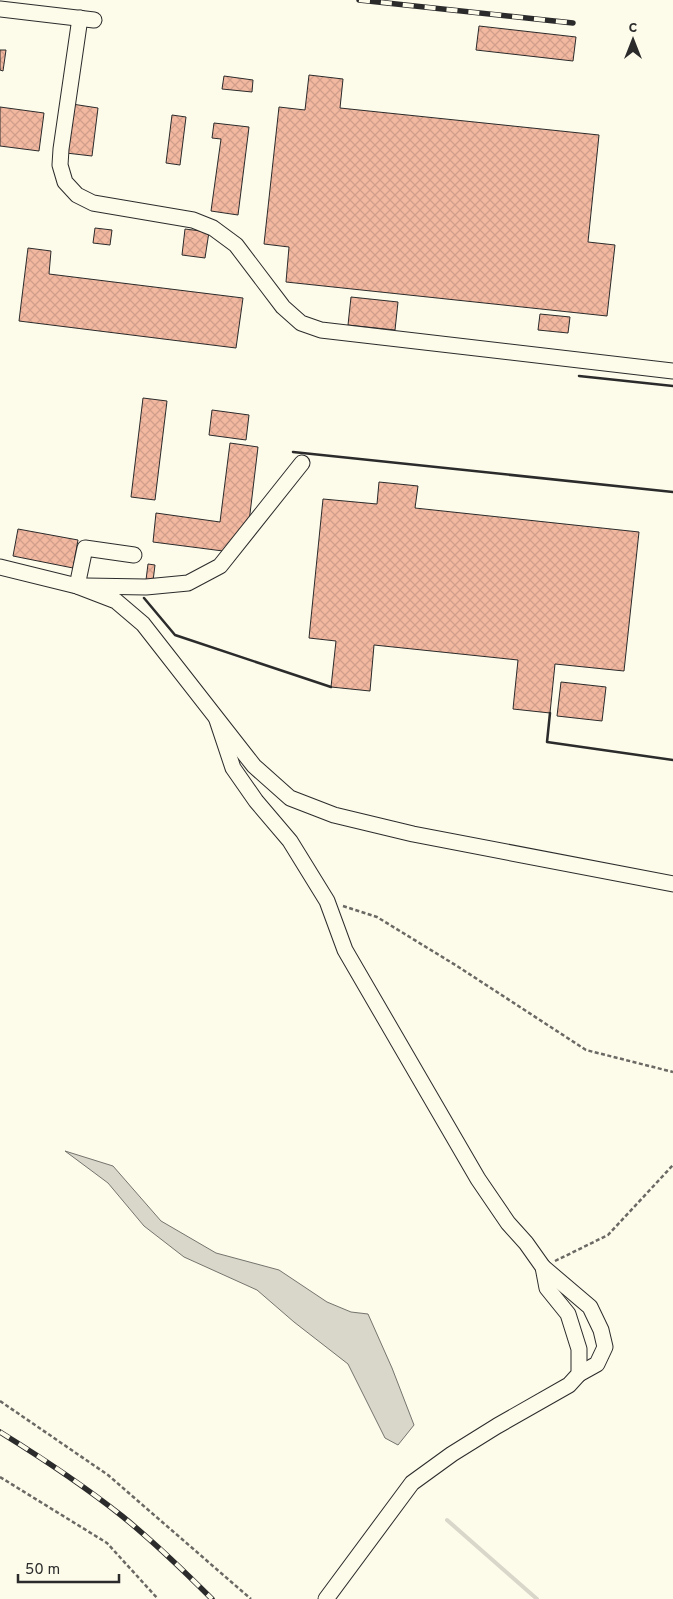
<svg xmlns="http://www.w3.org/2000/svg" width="673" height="1599" font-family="Overpass,sans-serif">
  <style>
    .water { fill: #d8d7c9; stroke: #74746e }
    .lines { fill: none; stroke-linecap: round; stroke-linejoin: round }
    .stream { stroke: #d8d7c9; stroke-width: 4 }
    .building { fill: url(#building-cross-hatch); stroke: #2b2b2b }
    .minor-casing { stroke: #2b2b2b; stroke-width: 17 }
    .path { stroke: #6a6964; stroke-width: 2.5; stroke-dasharray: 4 2.5; stroke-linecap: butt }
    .minor { stroke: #fdfbea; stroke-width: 15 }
    .rail-casing { stroke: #2b2b2b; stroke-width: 5.5 }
    .rail { stroke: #fdfbea; stroke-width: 4; stroke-dasharray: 11; stroke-linecap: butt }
    .wall { stroke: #2b2b2b; stroke-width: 2.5 }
  </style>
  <defs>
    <pattern id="building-cross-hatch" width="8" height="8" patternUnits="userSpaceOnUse" patternTransform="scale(1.25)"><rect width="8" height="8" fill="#f2b8a0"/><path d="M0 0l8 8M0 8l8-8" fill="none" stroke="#d09e8a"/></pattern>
  </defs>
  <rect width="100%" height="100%" fill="#fdfbea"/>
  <polygon class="water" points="65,1151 113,1166 161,1221 216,1253 279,1270 327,1302 351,1312 368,1314 392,1368 414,1425 398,1445 385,1438 348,1364 294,1322 257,1290 184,1257 144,1226 108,1183"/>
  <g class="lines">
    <polyline class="stream" points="447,1520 537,1599"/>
  </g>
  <g class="building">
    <polygon points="479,26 576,37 573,61 476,50"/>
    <polygon points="0,50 6,50 3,71 0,70"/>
    <polygon points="309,75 343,79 340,108 599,135 588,242 615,245 607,316 286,282 289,247 264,244 279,107 305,110"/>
    <polygon points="224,76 253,80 252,92 222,89"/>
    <polygon points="72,104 98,108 92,156 66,153"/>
    <polygon points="0,107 44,113 39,151 0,146"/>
    <polygon points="172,115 186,117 180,165 166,163"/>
    <polygon points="214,123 249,127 238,215 211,211 221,139 212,138"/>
    <polygon points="95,228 112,230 110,245 93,243"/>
    <polygon points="185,229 209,232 205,258 182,255"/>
    <polygon points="28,248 51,251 49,274 243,298 236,348 19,321"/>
    <polygon points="351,297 398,302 395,330 348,325"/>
    <polygon points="540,314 570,317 568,333 538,330"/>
    <polygon points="143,398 167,401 155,500 131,497"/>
    <polygon points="212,410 249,415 246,440 209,435"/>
    <polygon points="230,443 258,447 249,522 223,551 153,542 156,513 220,522"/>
    <polygon points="379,482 418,486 415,508 639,532 624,671 555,664 550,713 513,709 518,660 374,645 370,691 331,687 336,641 309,638 323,499 377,504"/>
    <polygon points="18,529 78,540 73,568 13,556"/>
    <polygon points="148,564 155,565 153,581 146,580"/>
    <polygon points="561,682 606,687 602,721 557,716"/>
  </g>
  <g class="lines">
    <defs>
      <g id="minor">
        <polyline points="0,9 94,20"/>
        <polyline points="80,18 61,149 60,165 65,182 77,195 93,203 193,220 213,228 236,245 283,307 301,323 321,330 673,371"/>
        <polyline points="0,567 77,586 116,601 143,624 254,766 290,798 334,815 413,834 673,884"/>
        <polyline points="77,586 85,548 134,555"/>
        <polyline points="86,586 146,587 188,583 220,566 302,463"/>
        <polyline points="217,720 233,768 256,801 290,841 327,901 345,950 478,1179 508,1223 526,1243 543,1267 547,1288 568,1314 579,1349 579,1374 569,1385 497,1426 452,1454 412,1483 326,1599"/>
        <polyline points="543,1267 590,1307 601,1330 605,1347 597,1364 579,1374"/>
      </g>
    </defs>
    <use href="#minor" class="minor-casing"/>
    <g class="path">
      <polyline points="343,906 377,917 457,966 586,1050 673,1072"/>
      <polyline points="555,1261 608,1235 673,1165"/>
      <polyline points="0,1401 108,1475 251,1599"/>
      <polyline points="0,1477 107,1543 158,1599"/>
    </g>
    <use href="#minor" class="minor"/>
    <defs>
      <g id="rail">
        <polyline points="359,0 573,23"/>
        <path d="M0 1432C42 1458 83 1485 122 1516 154 1542 183 1570 212 1599"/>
      </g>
    </defs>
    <use href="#rail" class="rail-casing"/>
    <use href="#rail" class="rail"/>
    <g class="wall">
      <polyline points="579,376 673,386"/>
      <polyline points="293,452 673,492"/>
      <polyline points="144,598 175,635 331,687"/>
      <polyline points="550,713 547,742 673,760"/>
    </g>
  </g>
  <g transform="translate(633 40)" stroke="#fdfbea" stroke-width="4" paint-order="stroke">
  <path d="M0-4L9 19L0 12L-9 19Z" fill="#2b2b2b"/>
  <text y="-8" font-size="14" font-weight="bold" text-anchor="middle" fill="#2b2b2b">С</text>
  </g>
  <path d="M18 1574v8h101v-8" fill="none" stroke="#2b2b2b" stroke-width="2.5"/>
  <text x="25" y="1574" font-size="15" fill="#2b2b2b" stroke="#fdfbea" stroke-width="4" paint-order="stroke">50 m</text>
</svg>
